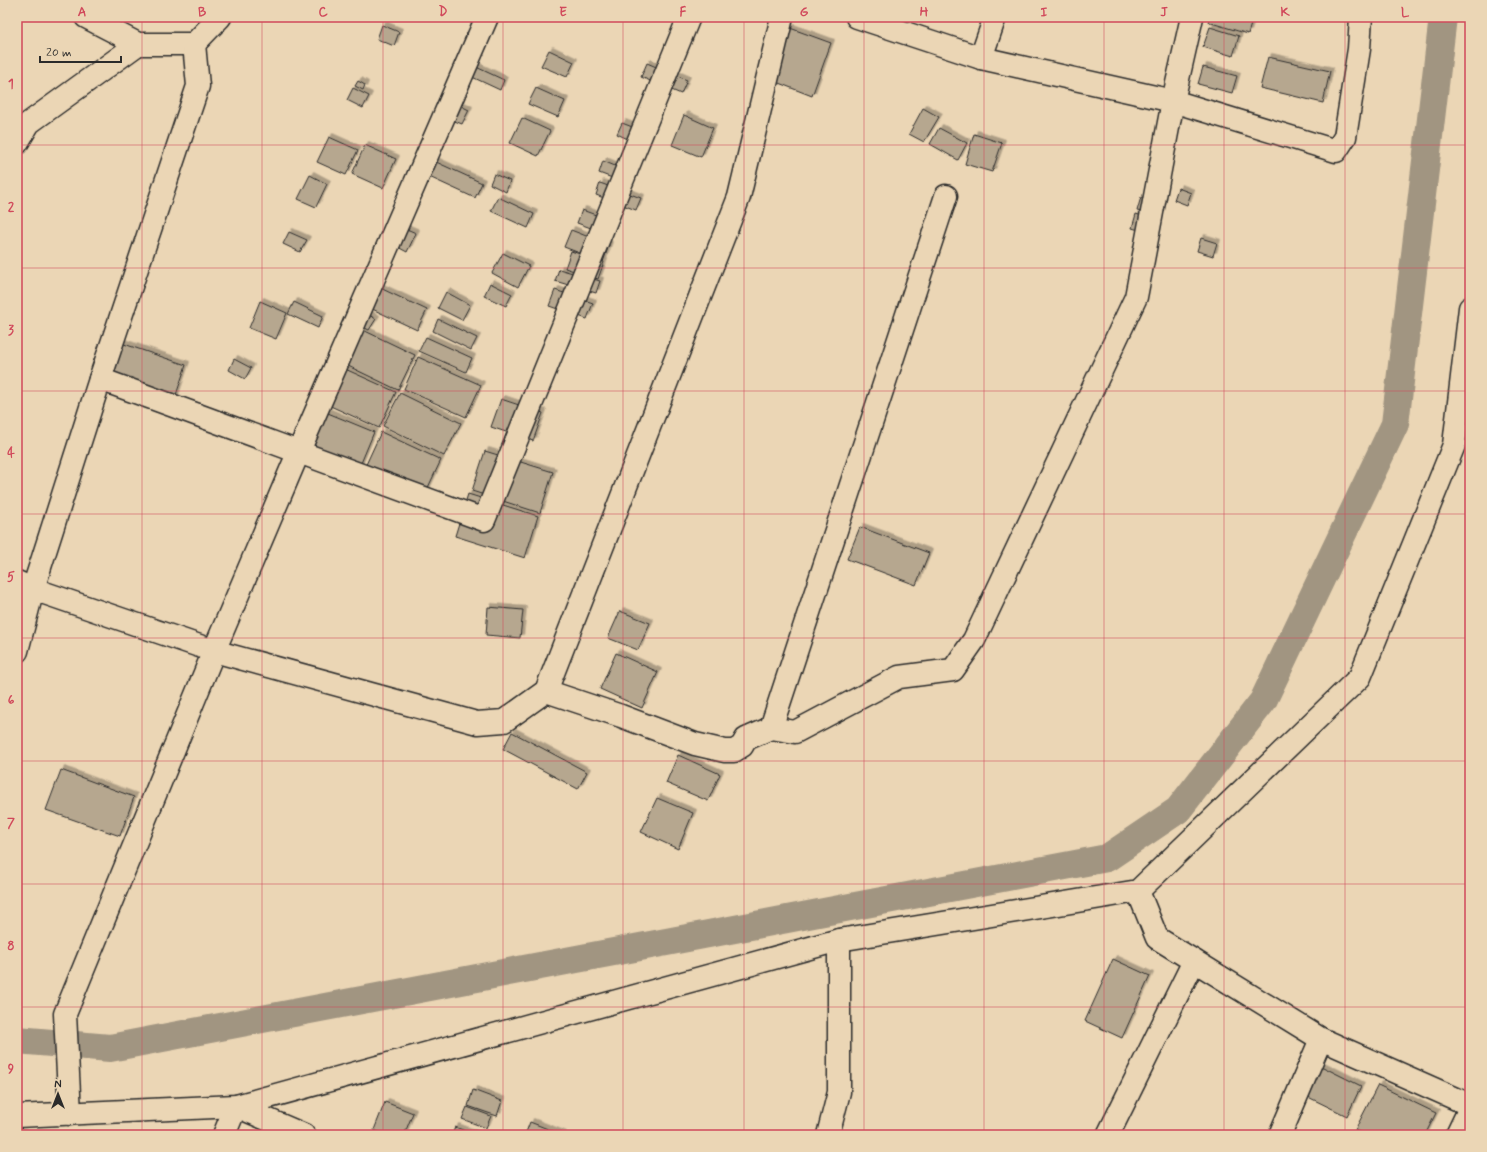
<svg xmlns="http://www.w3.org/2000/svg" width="1487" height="1152" font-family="Mynerve,sans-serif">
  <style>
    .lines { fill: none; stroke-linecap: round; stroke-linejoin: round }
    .canal { stroke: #a19581; stroke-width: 28 }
    .building { fill: #b6a78f; stroke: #2b2b2b; filter: url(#shadow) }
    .street-casing { stroke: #2b2b2b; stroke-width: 25 }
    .street { stroke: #ebd6b5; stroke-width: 22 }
    .grid { fill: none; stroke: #d1495b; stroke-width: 1; stroke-opacity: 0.55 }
    .neatline { fill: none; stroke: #d1495b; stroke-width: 1.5 }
    .grid-label { font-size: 13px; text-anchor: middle; font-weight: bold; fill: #d1495b }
  </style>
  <defs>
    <filter id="shadow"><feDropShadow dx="3.5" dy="-3.5" stdDeviation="0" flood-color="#0004"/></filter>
  </defs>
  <rect width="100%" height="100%" fill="#ebd6b5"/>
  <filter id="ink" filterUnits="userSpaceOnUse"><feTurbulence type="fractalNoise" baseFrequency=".025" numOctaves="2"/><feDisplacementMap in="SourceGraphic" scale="8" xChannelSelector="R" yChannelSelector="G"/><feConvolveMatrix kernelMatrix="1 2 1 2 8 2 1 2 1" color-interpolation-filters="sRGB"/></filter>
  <g filter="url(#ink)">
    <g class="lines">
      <polyline class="canal" points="17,1040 110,1048 1107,858 1178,810 1263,701 1395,424 1443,17"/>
    </g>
    <g class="building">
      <polygon points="1210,17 1253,17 1248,34 1208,22"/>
      <polygon points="382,25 399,32 394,46 377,39"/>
      <polygon points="1210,27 1239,36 1233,56 1203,47"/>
      <polygon points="790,28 831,43 812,96 771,80"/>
      <polygon points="549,50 574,62 567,77 541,66"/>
      <polygon points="1268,57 1330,71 1323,103 1260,88"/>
      <polygon points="647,63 687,80 681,94 641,77"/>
      <polygon points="474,66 504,80 500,90 470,76"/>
      <polygon points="1203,67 1237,76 1232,93 1198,84"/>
      <polygon points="358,81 365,85 363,90 355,86"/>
      <polygon points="353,88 369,96 363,108 347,100"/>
      <polygon points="536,88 565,101 558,117 528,104"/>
      <polygon points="459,105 469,110 462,124 452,120"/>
      <polygon points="923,108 939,117 924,142 909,134"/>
      <polygon points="684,115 713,128 701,157 672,145"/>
      <polygon points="522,118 550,131 538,156 510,143"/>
      <polygon points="622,123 635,128 630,140 617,134"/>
      <polygon points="939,128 967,143 958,160 930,144"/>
      <polygon points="974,134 1002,143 992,172 965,164"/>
      <polygon points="329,137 358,150 346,175 317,162"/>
      <polygon points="365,145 396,159 383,188 352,174"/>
      <polygon points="434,161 482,183 475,198 427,176"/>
      <polygon points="603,161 620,168 615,179 599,173"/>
      <polygon points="494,174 510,181 506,192 490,184"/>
      <polygon points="310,175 327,184 316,207 298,199"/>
      <polygon points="600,183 641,198 636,210 596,195"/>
      <polygon points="1178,188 1191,193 1187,205 1174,200"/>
      <polygon points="498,197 534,214 528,228 491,211"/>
      <polygon points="1141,197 1158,201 1155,215 1137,211"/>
      <polygon points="582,210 610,220 605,233 577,223"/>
      <polygon points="1136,214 1152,219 1149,233 1132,228"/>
      <polygon points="402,227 416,233 407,252 394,245"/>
      <polygon points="571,230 609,245 603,262 564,247"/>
      <polygon points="289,232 307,240 300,252 283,244"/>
      <polygon points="1201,238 1217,243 1213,256 1197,251"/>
      <polygon points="571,251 604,262 598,279 565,268"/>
      <polygon points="503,253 529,266 518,287 492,273"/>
      <polygon points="559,269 600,281 596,293 555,281"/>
      <polygon points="490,283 512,294 506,306 484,296"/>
      <polygon points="378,287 427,310 417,330 368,307"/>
      <polygon points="555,290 593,303 587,319 549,306"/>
      <polygon points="446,292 470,305 462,320 438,308"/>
      <polygon points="260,301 287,313 276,339 249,328"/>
      <polygon points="294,302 323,316 318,328 288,314"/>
      <polygon points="362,311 376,319 369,330 355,323"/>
      <polygon points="438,319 477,338 471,350 433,331"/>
      <polygon points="361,329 415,355 398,390 344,364"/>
      <polygon points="426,337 472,358 466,372 419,351"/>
      <polygon points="121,343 186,365 174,401 109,380"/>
      <polygon points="418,357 481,385 466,417 404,389"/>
      <polygon points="234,359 251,368 245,379 229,370"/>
      <polygon points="343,368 396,392 379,428 326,404"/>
      <polygon points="400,393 461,423 444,456 383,426"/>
      <polygon points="501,399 543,413 533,441 491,427"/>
      <polygon points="323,411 374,432 359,468 308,446"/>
      <polygon points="381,432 441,460 424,496 364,469"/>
      <polygon points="485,451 553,472 540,513 472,491"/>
      <polygon points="468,494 538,516 525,558 455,536"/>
      <polygon points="860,527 929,553 916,585 847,559"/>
      <polygon points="488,607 523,610 520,638 486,635"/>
      <polygon points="620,611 650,623 638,650 608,638"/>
      <polygon points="616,653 658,672 642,708 600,689"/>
      <polygon points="512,732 587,772 578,789 503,749"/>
      <polygon points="678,755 720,774 708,801 666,783"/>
      <polygon points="61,770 134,797 120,836 46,810"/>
      <polygon points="657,798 693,813 678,849 641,832"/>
      <polygon points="1113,959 1150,976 1122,1038 1085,1021"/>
      <polygon points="1319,1065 1361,1086 1347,1116 1304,1095"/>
      <polygon points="1378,1085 1436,1113 1425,1135 1365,1135 1355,1130"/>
      <polygon points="473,1090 502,1101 497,1116 468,1106"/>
      <polygon points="385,1102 413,1113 404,1135 386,1135 374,1130"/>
      <polygon points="467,1107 491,1116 486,1128 462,1119"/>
      <polygon points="530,1122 563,1135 525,1135"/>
      <polygon points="455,1127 476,1135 452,1135"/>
    </g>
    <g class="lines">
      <defs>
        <g id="street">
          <polyline points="86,17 138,44 194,44 220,17"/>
          <polyline points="857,17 981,58 1173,101 1336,151 1345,137 1359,49 1361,17"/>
          <polyline points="981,58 995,17"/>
          <polyline points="17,143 29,123 138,44"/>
          <polyline points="100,379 484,520 689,17"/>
          <polyline points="17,582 33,589 214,651 477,723 504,721 546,691 739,197 782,17"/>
          <polyline points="17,651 33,589 100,379 198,86 194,44"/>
          <polyline points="546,691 621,716 695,744 725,751 734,751 742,746 746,739 771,728 795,732 899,677 953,670 974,640 1136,297 1173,101 1192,17"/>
          <polyline points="771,728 946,196"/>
          <polyline points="1138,891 1157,938 1321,1039"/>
          <polyline points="70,1114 65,1014 214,651 299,451 487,17"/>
          <polyline points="17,1116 236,1106 839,940 1138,891 1360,677 1454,445 1470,308"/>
          <polyline points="224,1135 236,1106 304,1135"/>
          <polyline points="828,1135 839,1092 839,940"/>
          <polyline points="1108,1135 1194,961"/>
          <polyline points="1280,1135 1321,1039 1470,1105"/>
          <polyline points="1457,1135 1470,1108"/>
        </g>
      </defs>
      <use href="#street" class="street-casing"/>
      <use href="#street" class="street"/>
    </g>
  </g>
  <path class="grid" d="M142 17V1135M262 17V1135M383 17V1135M503 17V1135M623 17V1135M744 17V1135M864 17V1135M984 17V1135M1104 17V1135M1224 17V1135M1345 17V1135M17 145H1470M17 268H1470M17 391H1470M17 514H1470M17 638H1470M17 761H1470M17 884H1470M17 1007H1470"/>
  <rect width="1487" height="1152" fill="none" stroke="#ebd6b5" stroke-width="44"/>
  <g transform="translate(58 1094)" stroke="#ebd6b5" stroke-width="3" paint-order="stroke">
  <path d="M0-3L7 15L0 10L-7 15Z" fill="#2b2b2b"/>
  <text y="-6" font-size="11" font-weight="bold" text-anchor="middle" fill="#2b2b2b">N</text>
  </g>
  <path d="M40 56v6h81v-6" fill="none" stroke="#2b2b2b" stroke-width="2"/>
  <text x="46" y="56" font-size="12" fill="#2b2b2b" stroke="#ebd6b5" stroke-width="3" paint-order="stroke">20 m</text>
  <rect x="22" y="22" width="1443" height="1108" class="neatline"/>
  <g class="grid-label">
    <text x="82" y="16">A</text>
    <text x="202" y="16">B</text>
    <text x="323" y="16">C</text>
    <text x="443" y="16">D</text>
    <text x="563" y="16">E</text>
    <text x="683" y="16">F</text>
    <text x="804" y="16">G</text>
    <text x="924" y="16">H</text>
    <text x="1044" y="16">I</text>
    <text x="1164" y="16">J</text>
    <text x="1285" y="16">K</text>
    <text x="1405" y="16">L</text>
    <text x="11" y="88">1</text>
    <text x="11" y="211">2</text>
    <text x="11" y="334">3</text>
    <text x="11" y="457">4</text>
    <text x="11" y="581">5</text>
    <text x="11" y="704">6</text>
    <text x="11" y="827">7</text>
    <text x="11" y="950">8</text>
    <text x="11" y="1073">9</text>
  </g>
</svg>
